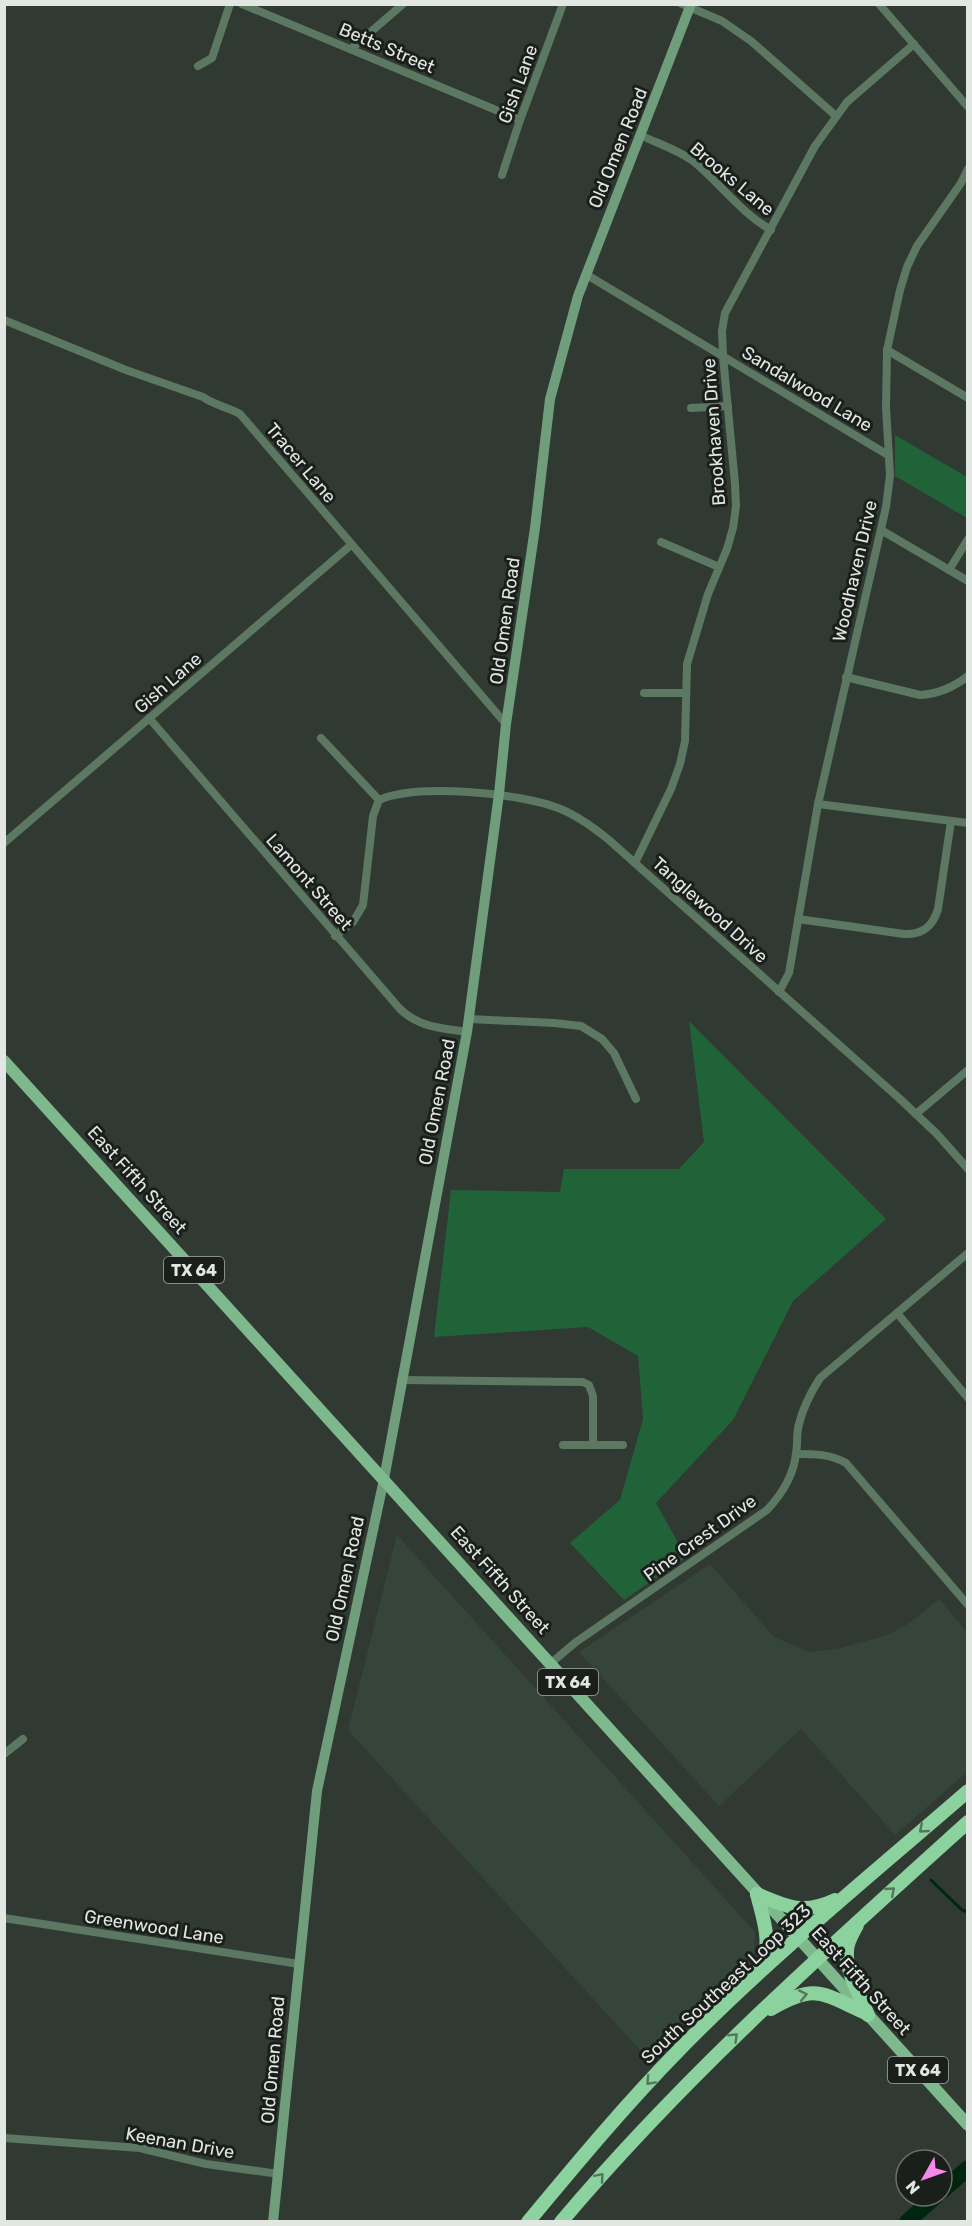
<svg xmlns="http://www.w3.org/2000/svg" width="972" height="2226" font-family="Rubik,sans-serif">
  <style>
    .built { fill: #36453a }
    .green { fill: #216339 }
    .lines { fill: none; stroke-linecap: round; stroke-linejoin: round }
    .stream { stroke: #00260f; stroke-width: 3 }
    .river { stroke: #00260f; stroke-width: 16 }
    .street { stroke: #5c7863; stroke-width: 8 }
    .secondary { stroke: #709d7b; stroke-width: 10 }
    .primary { stroke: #7eb98d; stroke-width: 12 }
    .highway { stroke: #8bd29e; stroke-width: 14 }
    .oneway { stroke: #53785d }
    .labels { text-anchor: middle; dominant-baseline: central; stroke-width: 6; stroke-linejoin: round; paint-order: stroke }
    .shield { fill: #1b1f1c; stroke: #a6aba7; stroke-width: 1.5 }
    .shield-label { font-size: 16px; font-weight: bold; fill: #e2e7e3 }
    .street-label { font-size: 18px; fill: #e2e7e3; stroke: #1b1f1c }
  </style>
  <rect width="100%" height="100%" fill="#303a32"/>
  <g class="built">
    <polygon points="397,1535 755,1932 754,1956 746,1969 735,1977 649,2060 348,1730"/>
    <polygon points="710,1564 774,1637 809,1652 837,1649 888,1635 909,1623 939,1599 967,1632 967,1772 895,1835 801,1729 719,1806 579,1652"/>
  </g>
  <g class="green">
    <polygon points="895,435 967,477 967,518 895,476"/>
    <polygon points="689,1021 886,1219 793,1301 733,1420 656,1503 686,1557 624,1600 570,1543 620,1500 643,1419 638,1356 588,1327 434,1337 451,1190 560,1192 564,1169 679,1169 704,1142"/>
  </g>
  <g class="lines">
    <polyline class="stream" points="931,1880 962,1910 968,1912"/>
    <g class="river">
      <polyline points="942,2191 968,2168"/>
      <polyline points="907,2222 936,2196"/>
    </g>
    <g class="street">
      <polyline points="242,4 520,120"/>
      <polyline points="682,4 722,21 751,41 836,116"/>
      <polyline points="879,4 968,107"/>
      <polyline points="351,49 403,4"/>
      <polyline points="198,66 212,58 230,4"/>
      <path d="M642 136C659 144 678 150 693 161 720 183 740 212 771 230"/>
      <polyline points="502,175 520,120 563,4"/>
      <polyline points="587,275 888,455"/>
      <path d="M4 320 126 370 203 397C214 405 228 407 240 414L506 724"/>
      <polyline points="887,350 968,398"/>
      <polyline points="691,408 728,406"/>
      <polyline points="881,530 968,581"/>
      <polyline points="661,542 719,567"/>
      <polyline points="949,570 968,539"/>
      <path d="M846 677 920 695C938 694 954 687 968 676"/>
      <polyline points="644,693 686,693"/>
      <path d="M149 718 400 1009C420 1028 442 1028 467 1032"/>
      <polyline points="321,738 379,800"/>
      <path d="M379 800C417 783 519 793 558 808 577 815 593 827 609 840L900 1099 937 1134 968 1169"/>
      <polyline points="818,804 968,823"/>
      <polyline points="4,843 351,545"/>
      <polyline points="635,863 671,789 680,764 685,741 687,664 708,594 727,549 733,528 736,506 735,484 723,356 722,331 725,313 815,146 847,102 914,44"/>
      <path d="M798 919 904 934C923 935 933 926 938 909L951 821"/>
      <polyline points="335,936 353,922 363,905 373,816 379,800"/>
      <polyline points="779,992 789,973 818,804 886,507 890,475 886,407 887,350 900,290 907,267 917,246 961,183 968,169"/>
      <polyline points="469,1019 554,1023 581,1026 602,1039 614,1053 636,1099"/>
      <polyline points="916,1114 968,1070"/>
      <polyline points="897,1313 968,1398"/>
      <polyline points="401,1380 583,1382 589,1385 593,1396 593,1445"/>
      <polyline points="563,1445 623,1445"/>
      <path d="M796 1454C815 1454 830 1454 846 1463L968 1605"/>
      <path d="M551 1663 576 1642 767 1510C782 1494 794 1475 796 1453 798 1443 796 1434 799 1424 803 1408 811 1392 820 1378L968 1253"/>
      <polyline points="4,1754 23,1739"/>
      <polyline points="4,1918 299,1964"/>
      <polyline points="4,2138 140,2148 206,2164 279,2174"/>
    </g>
    <polyline class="secondary" points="273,2222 317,1791 384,1479 467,1032 499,794 506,724 535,528 550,399 578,296 691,4"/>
    <polyline class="primary" points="4,1061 968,2125"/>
    <g class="highway">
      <path d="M757 1894C787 1907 803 1915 835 1900"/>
      <path d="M757 1894C763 1919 774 1945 759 1970"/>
      <path d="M857 1925C853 1933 847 1942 847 1951 845 1970 861 1998 868 2015"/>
      <path d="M771 2009C816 1983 821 1993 866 2013"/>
      <path d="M528 2222C577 2163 626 2104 679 2050 769 1958 870 1876 968 1791"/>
      <path d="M561 2222C684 2076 826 1950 968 1822"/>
    </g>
  </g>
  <defs><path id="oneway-chevron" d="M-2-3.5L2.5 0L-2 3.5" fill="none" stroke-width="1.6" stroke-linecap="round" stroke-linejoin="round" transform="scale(1.5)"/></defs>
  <g class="oneway">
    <use href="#oneway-chevron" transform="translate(923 1829) rotate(139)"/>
    <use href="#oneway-chevron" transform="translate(891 1891) rotate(-41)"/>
    <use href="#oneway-chevron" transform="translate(803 1995) rotate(-11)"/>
    <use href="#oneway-chevron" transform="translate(734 2037) rotate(-44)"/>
    <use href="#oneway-chevron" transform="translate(650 2081) rotate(133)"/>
    <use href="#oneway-chevron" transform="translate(600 2177) rotate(-49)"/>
  </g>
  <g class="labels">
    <g class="shield">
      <rect x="164" y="1257" width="60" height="26" rx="4.5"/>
      <rect x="538" y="1669" width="60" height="26" rx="4.5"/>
      <rect x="888" y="2057" width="60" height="26" rx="4.5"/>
    </g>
    <g class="shield-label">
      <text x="194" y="1270">TX 64</text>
      <text x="568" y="1682">TX 64</text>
      <text x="918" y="2070">TX 64</text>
    </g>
    <g class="street-label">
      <text transform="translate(387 48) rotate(23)">Betts Street</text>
      <text transform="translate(518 84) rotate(-70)">Gish Lane</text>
      <text transform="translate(618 148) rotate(-68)">Old Omen Road</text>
      <text transform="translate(732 179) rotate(40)">Brooks Lane</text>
      <text transform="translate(807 389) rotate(31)">Sandalwood Lane</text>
      <text transform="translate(714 432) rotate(-94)">Brookhaven Drive</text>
      <text transform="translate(301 463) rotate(50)">Tracer Lane</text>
      <text transform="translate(855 571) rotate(-77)">Woodhaven Drive</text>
      <text transform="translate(505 621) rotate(-82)">Old Omen Road</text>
      <text transform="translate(168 683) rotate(-41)">Gish Lane</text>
      <text transform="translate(309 882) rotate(49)">Lamont Street</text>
      <text transform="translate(710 910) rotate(42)">Tanglewood Drive</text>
      <text transform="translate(437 1102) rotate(-79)">Old Omen Road</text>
      <text transform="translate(137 1180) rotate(48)">East Fifth Street</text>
      <text transform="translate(700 1538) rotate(-36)">Pine Crest Drive</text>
      <text transform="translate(345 1579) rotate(-78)">Old Omen Road</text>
      <text transform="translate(500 1580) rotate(48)">East Fifth Street</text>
      <text transform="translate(154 1927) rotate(9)">Greenwood Lane</text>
      <text transform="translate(861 1981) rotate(48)">East Fifth Street</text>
      <text transform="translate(726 1984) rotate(-43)">South Southeast Loop 323</text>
      <text transform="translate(273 2060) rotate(-85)">Old Omen Road</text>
      <text transform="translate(180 2143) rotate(10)">Keenan Drive</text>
    </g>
  </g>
  <rect width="972" height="2226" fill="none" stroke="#e2e7e3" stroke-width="12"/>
  <g transform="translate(924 2178) rotate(230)"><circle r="28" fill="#1b1f1c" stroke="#6b6f6c" stroke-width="1.5"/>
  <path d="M0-4.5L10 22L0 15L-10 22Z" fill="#f888ea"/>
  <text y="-9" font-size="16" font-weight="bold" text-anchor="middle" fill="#e2e7e3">N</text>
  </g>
</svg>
